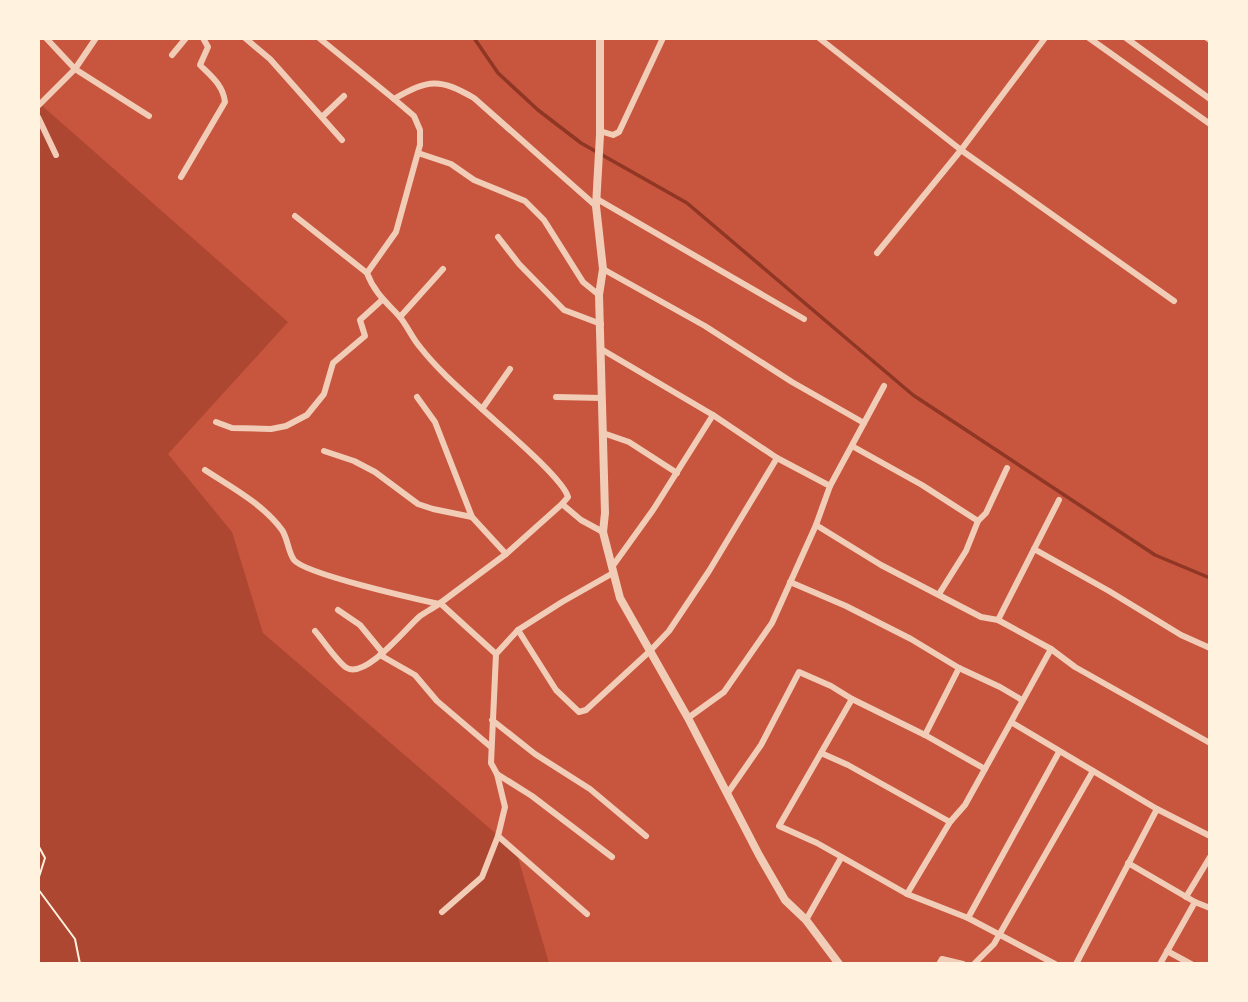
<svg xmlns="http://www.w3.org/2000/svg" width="1248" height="1002" font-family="'Space Grotesk',sans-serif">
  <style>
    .green { fill: #ae4732 }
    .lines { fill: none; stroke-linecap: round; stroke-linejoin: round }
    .stream { stroke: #8f3625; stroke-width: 3.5 }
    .path { stroke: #fff3e0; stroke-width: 2 }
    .minor { stroke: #f1ccb7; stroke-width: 6 }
    .tertiary { stroke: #f1ccb7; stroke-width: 8 }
  </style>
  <rect width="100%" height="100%" fill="#c8553d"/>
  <polygon class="green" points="39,103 288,322 168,454 232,532 263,633 516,851 549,963 39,964"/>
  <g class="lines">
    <polyline class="stream" points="474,38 498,73 538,110 581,143 687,203 913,395 1155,555 1210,578"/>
    <g class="path">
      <polyline points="38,845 45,858 38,880"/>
      <polyline points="38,889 75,939 80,964"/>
    </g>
    <g class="minor">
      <polyline points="46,38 75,69 149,116"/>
      <polyline points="245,38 270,59 342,140"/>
      <path d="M319 38 394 99C429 79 439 78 474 98L596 206"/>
      <polyline points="819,38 961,150 1045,38"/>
      <polyline points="1089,38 1210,124"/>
      <polyline points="1126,38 1210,99"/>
      <polyline points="1207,38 1210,40"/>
      <polyline points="172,55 186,38"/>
      <path d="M394 99 414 116 420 130V145L396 232 367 273C374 292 386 302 399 316 407 325 412 338 420 347 438 370 460 389 481 408 498 424 563 478 568 497L562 504"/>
      <polyline points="38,106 75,69 96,38"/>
      <polyline points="38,117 56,155"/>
      <polyline points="322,117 344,96"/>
      <polyline points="600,131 613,135 619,132 663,38"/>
      <polyline points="418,153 451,164 474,180 525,201 544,220 583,282 599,295"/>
      <path d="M181 177 225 102C223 85 211 76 200 65L208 47 203 38"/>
      <polyline points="597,199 804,319"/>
      <polyline points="295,216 367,273"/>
      <polyline points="498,237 519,264 564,310 601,324"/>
      <polyline points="877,253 961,150 1174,301"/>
      <polyline points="603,269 705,326 792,382 864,423"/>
      <polyline points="400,317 443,269"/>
      <polyline points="601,349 713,415 777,458 830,486 816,525 772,623 724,692 688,718"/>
      <polyline points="417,397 435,422 472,517 506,554"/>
      <polyline points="556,397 602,398"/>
      <polyline points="482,409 510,369"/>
      <polyline points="216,422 232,428 271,429 286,426 307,415 324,394 333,363 365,336 360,320 382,300"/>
      <polyline points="603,433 629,442 677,473"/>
      <polyline points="852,446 922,485 978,521"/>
      <polyline points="324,451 354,461 375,472 418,504 433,509 472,517"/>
      <path d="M205 470C231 487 263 504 282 530 288 539 288 552 294 560 305 574 416 599 439 604L506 554 562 504 581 520 603 532"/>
      <polyline points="830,486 884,386"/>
      <polyline points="816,525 881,565 981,617 998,620 1051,649 1011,722 1157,809"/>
      <polyline points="1034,549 1109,591 1181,635 1210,648"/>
      <polyline points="612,567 653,510 713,415"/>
      <polyline points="790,582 846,606 911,639 959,668 1000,687 1022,700"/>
      <polyline points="939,594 966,551 978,521 986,513 1007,468"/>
      <polyline points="440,603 496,654"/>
      <polyline points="338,610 360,625 383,653"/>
      <polyline points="998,620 1059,500"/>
      <polyline points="518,630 556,690 579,712 586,710 650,651 669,631 709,571 777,458"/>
      <path d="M315 631C323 640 338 663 347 668 366 679 407 627 420 616 426 612 433 608 439 604"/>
      <polyline points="1051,649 1075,667 1210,743"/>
      <polyline points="380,655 415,675 437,701 491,747"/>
      <polyline points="852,699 779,826 817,843 907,894 968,918 1059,752"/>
      <polyline points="492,720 535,754 590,789 646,836"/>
      <polyline points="925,735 959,668"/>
      <polyline points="821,753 848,765 950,822"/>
      <polyline points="497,774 532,796 612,857"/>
      <polyline points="727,794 761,745 799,672 831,686 852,699 925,735 985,769"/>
      <polyline points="498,836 587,914"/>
      <polyline points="1128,863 1195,902 1210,908"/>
      <polyline points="907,894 950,822 965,805 1011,722"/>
      <polyline points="1186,897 1210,857"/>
      <polyline points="442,912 482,877 498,836 505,807 497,774 491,763 496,654 518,630 562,602 613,573"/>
      <polyline points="968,918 1055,964"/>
      <polyline points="806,920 841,858"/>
      <polyline points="1167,951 1191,964"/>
      <polyline points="939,964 942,959 963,964"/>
      <polyline points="974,964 994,944 1093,771"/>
      <polyline points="1076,964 1157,809 1210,836"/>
      <polyline points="1160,964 1195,902"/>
    </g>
    <polyline class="tertiary" points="600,38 600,135 596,206 603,269 599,295 605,513 603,532 620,598 688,718 759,855 785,900 806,920 839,964"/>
  </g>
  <rect width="1248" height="1002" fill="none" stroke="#fff3e0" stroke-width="80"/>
</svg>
